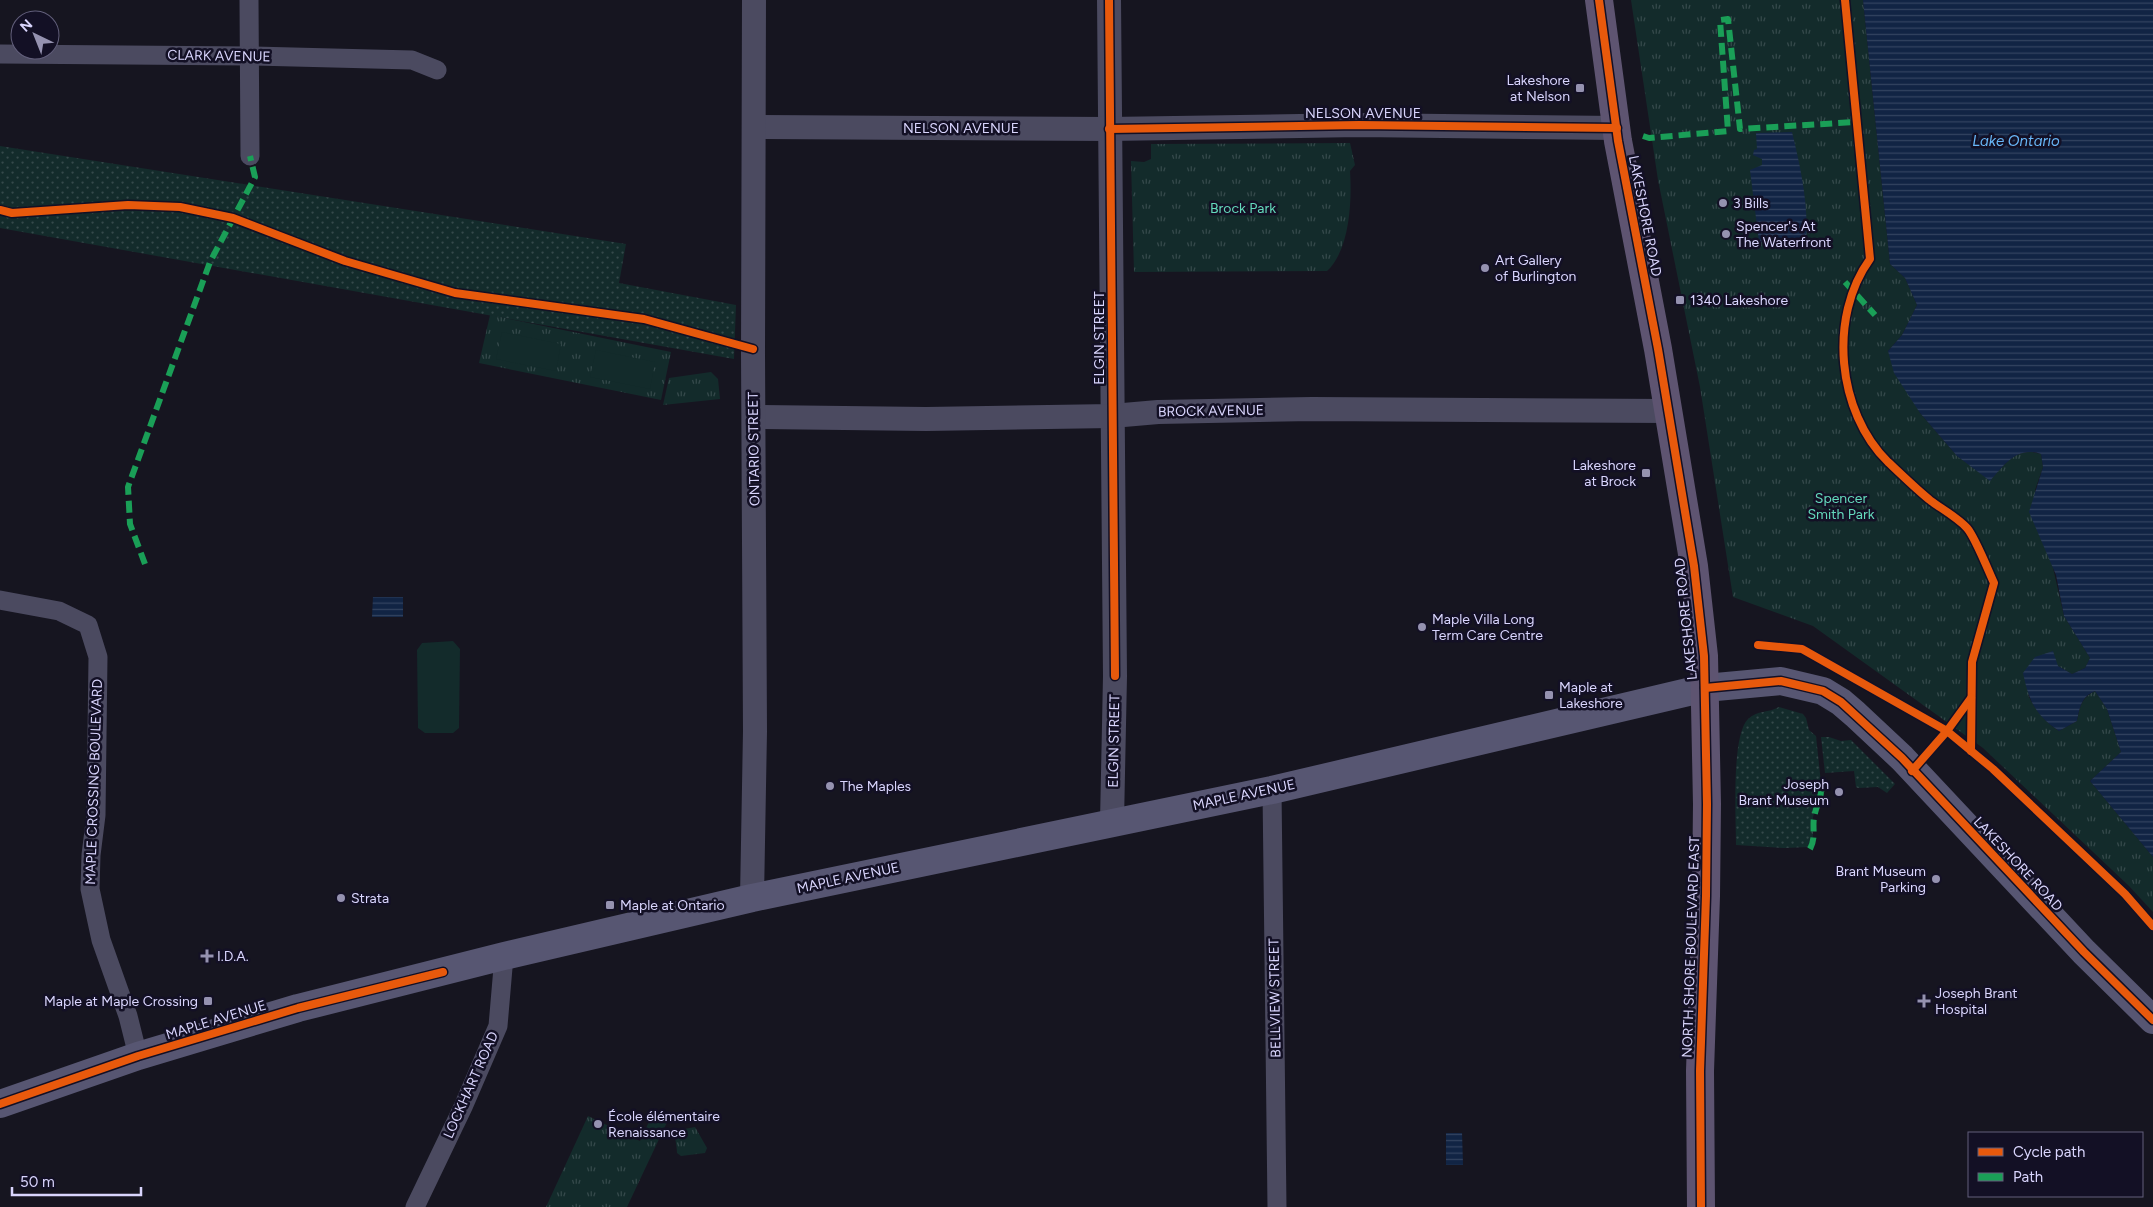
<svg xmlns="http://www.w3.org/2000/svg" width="2153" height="1207" font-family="Figtree,sans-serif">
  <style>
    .grass { fill: url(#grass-dots) }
    .park { fill: url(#park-tufts) }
    .pitch { fill: #132b2b }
    .water { fill: url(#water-rules) }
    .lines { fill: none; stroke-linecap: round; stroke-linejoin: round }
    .minor { stroke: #4b4a60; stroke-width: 19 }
    .tertiary { stroke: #4b4a60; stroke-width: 24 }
    .secondary { stroke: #575672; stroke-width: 28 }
    .primary { stroke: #5e5471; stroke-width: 28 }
    .quiet { stroke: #1a9f57; stroke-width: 6; stroke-dasharray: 12 6; stroke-linecap: butt }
    .cycleway-casing { stroke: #131025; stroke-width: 11 }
    .cycleway { stroke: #e8590c; stroke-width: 8 }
    .poi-dot { fill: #9592b0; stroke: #131025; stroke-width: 2 }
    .labels { text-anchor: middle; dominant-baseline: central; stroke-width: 5; stroke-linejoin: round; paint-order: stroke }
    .street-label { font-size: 14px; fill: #d9d5fd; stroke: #131025 }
    .poi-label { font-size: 14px; fill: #d9d5fd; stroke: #131025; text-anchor: start }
    .park-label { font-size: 14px; fill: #64dabc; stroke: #131025 }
    .water-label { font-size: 15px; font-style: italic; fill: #68b7f8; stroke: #131025 }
  </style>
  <defs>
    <pattern id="grass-dots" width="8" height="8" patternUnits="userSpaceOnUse" patternTransform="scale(1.25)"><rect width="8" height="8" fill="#132b2b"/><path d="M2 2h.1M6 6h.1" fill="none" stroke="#35494b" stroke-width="1.8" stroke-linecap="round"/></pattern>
    <pattern id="park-tufts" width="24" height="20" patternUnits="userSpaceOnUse" patternTransform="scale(1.25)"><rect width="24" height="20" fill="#132b2b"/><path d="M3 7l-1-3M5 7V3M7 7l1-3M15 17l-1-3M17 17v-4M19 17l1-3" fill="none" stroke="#35494b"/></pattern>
    <pattern id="water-rules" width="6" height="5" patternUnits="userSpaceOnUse" patternTransform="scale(1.25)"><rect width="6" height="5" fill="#112444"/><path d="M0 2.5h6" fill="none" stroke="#334360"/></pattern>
  </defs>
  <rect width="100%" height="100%" fill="#161520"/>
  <g class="grass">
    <polygon points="0,146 626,244 619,283 736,305 734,359 0,228"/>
    <path d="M1779 707 1803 714 1806 718 1809 730 1816 736 1821 783 1818 784 1819 799 1813 817V843H1809V847L1784 848 1736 845C1736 819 1731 736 1748 719 1757 710 1769 713 1779 707Z"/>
    <polygon points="1821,737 1829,737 1841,741 1851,740 1895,784 1887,793 1878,787 1858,788 1856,787 1854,771 1825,773"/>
  </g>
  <g class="park">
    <path d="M1631 0H1863L1890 264 1905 278 1917 305 1902 335 1888 351 1920 413 1957 456 1990 480C2006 464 2016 446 2041 454L2043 467 2035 490 2053 568 2064 616 2090 658 2085 668 2072 674 2058 666 2028 695C2036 711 2044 721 2059 731L2077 721C2080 707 2081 698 2095 691L2107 709 2121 752 2090 781 2153 857V912L2129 886 1983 748 1813 626 1733 597 1700 387 1658 180Z"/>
    <path d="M1350 143 1355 165 1350 171C1352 200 1350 250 1327 271L1134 272 1131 161 1144 162 1151 159V144Z"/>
    <polygon points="490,315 671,352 661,400 479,363"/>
    <polygon points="711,372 718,379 720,399 663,405 669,378"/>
    <polygon points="654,1111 669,1118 627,1207 546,1207 588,1116 640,1141"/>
    <path d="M695 1127 707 1148 705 1153 681 1156 677 1153C677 1147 675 1138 674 1131Z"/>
  </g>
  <g class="pitch">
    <polygon points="502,332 561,344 556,371 496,359"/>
    <polygon points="596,350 655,362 650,389 590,377"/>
    <polygon points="453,641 460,649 459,728 453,733 425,733 418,728 417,650 422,643"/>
  </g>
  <g class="water">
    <path d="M1863 0H2153V857L2090 781 2121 752 2107 709 2095 691C2081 697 2080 707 2077 721L2059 731C2035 715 2029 701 2023 673L2035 657 2053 651 2058 666 2072 674 2085 668 2090 658 2064 616 2056 575 2029 512 2043 467 2041 454C2017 446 2005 464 1990 481L1957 456 1920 413 1894 373 1888 351 1902 335 1917 305 1905 278 1890 264Z"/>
    <path d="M1792 132C1801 169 1809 206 1806 244L1759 242 1750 170 1762 165V159L1753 155 1754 150 1757 149 1756 133Z"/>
    <polygon points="373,597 403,597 403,617 372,617"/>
    <polygon points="1446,1133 1462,1133 1463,1165 1446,1165"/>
  </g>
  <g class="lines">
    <g class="minor">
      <polyline points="249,0 250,156"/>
      <polyline points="0,54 250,56 412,60 437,70"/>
      <polyline points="0,600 59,611 88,625 98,657 96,815 91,855 90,889 101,940 128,1016 138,1056"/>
      <polyline points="1272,790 1277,1207"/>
      <polyline points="415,1207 463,1107 498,1026 504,956"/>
    </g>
    <g class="tertiary">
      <polyline points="1109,0 1115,676 1112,822"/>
      <polyline points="755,127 1109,129 1359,125 1617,128"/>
      <polyline points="754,417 926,419 1112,416 1158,412 1312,409 1668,411"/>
      <polyline points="752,898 755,731 753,354 754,0"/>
    </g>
    <polyline class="secondary" points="0,1104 138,1056 298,1008 504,956 752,898 1272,790 1705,688 1781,681 1823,691 1841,702 1855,714 1902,758 2084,952 2153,1020"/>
    <polyline class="primary" points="1599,0 1618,141 1658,349 1694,566 1704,656 1707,804 1706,896 1700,1071 1701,1207"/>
    <g class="quiet">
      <polyline points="1643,136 1649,138 1728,131 1720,20 1728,19 1740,129 1856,122"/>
      <polyline points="1845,282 1875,315"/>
      <polyline points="145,564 130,524 128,487 210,262 255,177 250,156"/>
      <path d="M1810 849C1817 836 1811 826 1815 813 1817 804 1821 799 1821 790L1824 788"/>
    </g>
    <defs>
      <g id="cycleway">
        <polyline points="1109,0 1115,676"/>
        <polyline points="1599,0 1618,141 1658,349 1694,566 1704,656 1707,804 1706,896 1700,1071 1701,1207"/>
        <path d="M1845 0 1870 259C1828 317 1837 412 1888 462 1902 475 1916 489 1931 501 1942 509 1958 518 1967 528 1975 537 1988 570 1994 583L1972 662 1971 751"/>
        <polyline points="1109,129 1359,125 1617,128"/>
        <polyline points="0,210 12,213 128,205 180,207 233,218 345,261 455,293 644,319 753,349"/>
        <polyline points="1758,645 1802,649 1947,731 1993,769 2125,894 2153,926"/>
        <polyline points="1705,688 1781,681 1823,691 1841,702 1902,758 2084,952 2153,1020"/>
        <polyline points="1912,771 1947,731 1971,698"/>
        <polyline points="0,1104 138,1056 298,1008 443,972"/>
      </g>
    </defs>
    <use href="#cycleway" class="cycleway-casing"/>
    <use href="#cycleway" class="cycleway"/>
  </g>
  <g class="poi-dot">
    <rect x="1575" y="83" width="10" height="10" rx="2.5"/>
    <circle cx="1723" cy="203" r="5"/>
    <circle cx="1726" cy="234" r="5"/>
    <circle cx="1485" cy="268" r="5"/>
    <rect x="1675" y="295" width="10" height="10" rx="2.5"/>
    <rect x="1641" y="468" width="10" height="10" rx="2.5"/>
    <circle cx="1422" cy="627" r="5"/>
    <rect x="1544" y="690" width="10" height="10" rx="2.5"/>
    <circle cx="830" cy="786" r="5"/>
    <circle cx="1839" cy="792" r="5"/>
    <circle cx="1936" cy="879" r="5"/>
    <circle cx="341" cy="898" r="5"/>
    <rect x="605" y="900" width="10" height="10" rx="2.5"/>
    <path d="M204.5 948.5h5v5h5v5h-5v5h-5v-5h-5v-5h5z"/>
    <rect x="203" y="996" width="10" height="10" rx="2.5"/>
    <path d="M1921.5 993.5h5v5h5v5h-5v5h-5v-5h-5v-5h5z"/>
    <circle cx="598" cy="1124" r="5"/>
  </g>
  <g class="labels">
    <g class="street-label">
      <text transform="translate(219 56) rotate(1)">CLARK AVENUE</text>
      <text x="1363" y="113">NELSON AVENUE</text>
      <text x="961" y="128">NELSON AVENUE</text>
      <text transform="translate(1645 216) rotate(79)">LAKESHORE ROAD</text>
      <text transform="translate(1099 338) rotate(-90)">ELGIN STREET</text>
      <text transform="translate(1211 411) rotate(-1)">BROCK AVENUE</text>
      <text transform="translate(754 449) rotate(-91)">ONTARIO STREET</text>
      <text transform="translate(1686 619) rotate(-96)">LAKESHORE ROAD</text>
      <text transform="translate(1114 741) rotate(-89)">ELGIN STREET</text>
      <text transform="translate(94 782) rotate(-88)">MAPLE CROSSING BOULEVARD</text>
      <text transform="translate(1244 795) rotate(-12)">MAPLE AVENUE</text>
      <text transform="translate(2018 864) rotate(47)">LAKESHORE ROAD</text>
      <text transform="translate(848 878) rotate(-12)">MAPLE AVENUE</text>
      <text transform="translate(1691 947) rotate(-88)">NORTH SHORE BOULEVARD EAST</text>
      <text transform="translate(1275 998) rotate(-91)">BELLVIEW STREET</text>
      <text transform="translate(216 1020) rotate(-17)">MAPLE AVENUE</text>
      <text transform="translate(471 1085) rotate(-66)">LOCKHART ROAD</text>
    </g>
    <g class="poi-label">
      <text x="1570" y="80" text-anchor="end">Lakeshore<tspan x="1570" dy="16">at Nelson</tspan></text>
      <text x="1733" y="203">3 Bills</text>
      <text x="1736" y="226">Spencer's At<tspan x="1736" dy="16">The Waterfront</tspan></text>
      <text x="1495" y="260">Art Gallery<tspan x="1495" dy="16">of Burlington</tspan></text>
      <text x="1690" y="300">1340 Lakeshore</text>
      <text x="1636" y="465" text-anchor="end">Lakeshore<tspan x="1636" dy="16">at Brock</tspan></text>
      <text x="1432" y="619">Maple Villa Long<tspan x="1432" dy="16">Term Care Centre</tspan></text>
      <text x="1559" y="687">Maple at<tspan x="1559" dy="16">Lakeshore</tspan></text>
      <text x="1829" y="784" text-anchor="end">Joseph<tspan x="1829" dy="16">Brant Museum</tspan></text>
      <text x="840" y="786">The Maples</text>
      <text x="1926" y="871" text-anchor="end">Brant Museum<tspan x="1926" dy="16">Parking</tspan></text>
      <text x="351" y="898">Strata</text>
      <text x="620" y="905">Maple at Ontario</text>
      <text x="217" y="956">I.D.A.</text>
      <text x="1935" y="993">Joseph Brant<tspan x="1935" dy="16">Hospital</tspan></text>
      <text x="198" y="1001" text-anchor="end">Maple at Maple Crossing</text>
      <text x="608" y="1116">École élémentaire<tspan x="608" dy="16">Renaissance</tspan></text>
    </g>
    <g class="park-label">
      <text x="1243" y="208">Brock Park</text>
      <text x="1841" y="498">Spencer<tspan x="1841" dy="16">Smith Park</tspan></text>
    </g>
    <g class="water-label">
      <text x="2016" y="141">Lake Ontario</text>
    </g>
  </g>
  <rect x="1968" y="1132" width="175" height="65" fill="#131025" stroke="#625f7b"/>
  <rect x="1978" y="1148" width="25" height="8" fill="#e8590c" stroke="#625f7b"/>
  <text x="2013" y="1157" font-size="15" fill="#d9d5fd">Cycle path</text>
  <rect x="1978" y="1173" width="25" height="8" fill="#1a9f57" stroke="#625f7b"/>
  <text x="2013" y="1182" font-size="15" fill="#d9d5fd">Path</text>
  <g transform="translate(35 35) rotate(317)"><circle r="24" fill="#131025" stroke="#625f7b"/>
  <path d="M0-4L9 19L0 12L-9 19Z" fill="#9592b0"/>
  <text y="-8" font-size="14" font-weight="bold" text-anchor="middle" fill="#d9d5fd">N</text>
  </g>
  <path d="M12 1187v8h129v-8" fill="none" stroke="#d9d5fd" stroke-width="2.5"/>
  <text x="20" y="1187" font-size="15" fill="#d9d5fd" stroke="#131025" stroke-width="4" paint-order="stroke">50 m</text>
</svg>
